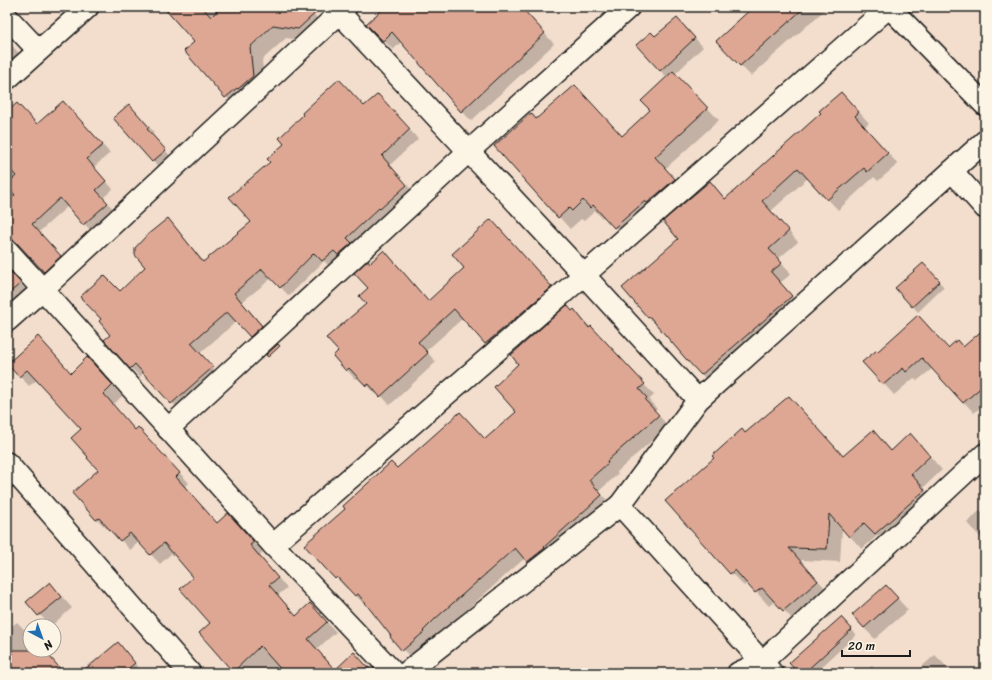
<svg xmlns="http://www.w3.org/2000/svg" width="992" height="680" font-family="Sriracha,sans-serif">
  <style>
    .shadow { fill: #0003 }
    .building { fill: #dea794; stroke: #1c1c1c }
    .lines { fill: none; stroke-linecap: round; stroke-linejoin: round }
    .minor-casing { stroke: #1c1c1c; stroke-width: 24 }
    .minor { stroke: #fcf5e5; stroke-width: 21 }
  </style>
  <rect width="100%" height="100%" fill="#f3decd"/>
  <filter id="ink" filterUnits="userSpaceOnUse"><feTurbulence type="fractalNoise" baseFrequency=".025" numOctaves="2"/><feDisplacementMap in="SourceGraphic" scale="8" xChannelSelector="R" yChannelSelector="G"/><feConvolveMatrix kernelMatrix="1 2 1 2 8 2 1 2 1" color-interpolation-filters="sRGB"/></filter>
  <g filter="url(#ink)">
    <g class="shadow">
      <polygon points="164,7 307,7 326,28 311,42 286,38 262,60 265,89 239,111 185,51 195,42"/>
      <polygon points="395,7 521,7 554,44 471,121 401,42 393,50 368,24"/>
      <polygon points="754,7 828,7 751,76 740,65"/>
      <polygon points="985,16 985,23 981,19"/>
      <polygon points="686,28 703,47 675,74 719,120 665,169 686,190 625,238 604,216 602,218 595,211 584,221 581,219 570,229 495,146 537,120 622,137 652,110 667,78 660,70 655,38"/>
      <polygon points="7,40 24,59 7,75"/>
      <polygon points="851,103 869,123 864,127 898,164 878,181 874,177 838,210 808,178 771,211 798,242 778,259 791,274 780,283 801,306 712,385 685,358 624,288 680,239 710,182 726,199"/>
      <polygon points="387,105 418,139 390,165 415,194 332,269 324,261 289,296 272,278 242,302 271,335 260,345 237,321 200,353 221,377 181,412 144,372 140,377 131,368 112,335 120,292 147,267 168,220 177,229 204,263 252,222 364,107"/>
      <polygon points="70,110 110,153 94,167 113,189 103,198 115,211 91,231 68,206 39,232 67,265 52,279 44,271 7,224 7,113 37,125"/>
      <polygon points="134,111 154,132 152,134 170,156 158,166 153,161"/>
      <polygon points="500,229 560,296 494,352 463,318 426,351 436,362 390,405 378,392 375,394 358,377 355,379 347,370 339,351 367,304 370,288 370,264 393,261 428,301 465,268"/>
      <polygon points="7,269 29,293 7,313"/>
      <polygon points="928,270 944,287 918,312 896,288"/>
      <polygon points="574,310 654,395 649,400 657,409 655,411 668,426 617,472 618,474 599,491 612,506 539,572 525,558 445,629 414,661 391,637 392,637 367,605 366,606 348,588 347,589 306,545 397,469 485,440 518,412"/>
      <polygon points="918,316 948,349 964,348 985,329 985,403 974,413 933,368 917,381 914,378 894,395 884,384 878,352"/>
      <polygon points="9,364 72,374 97,368 122,396 113,405 136,431 147,438 189,483 185,487 217,524 237,524 263,552 259,556 287,588 278,595 296,616 319,614 336,632 317,649 335,670 372,673 236,673 200,633 212,623 195,577 173,552 160,564 139,542 130,550 109,527 107,529 97,519 73,493 99,470 90,457 83,429 37,380 29,386"/>
      <polygon points="789,397 844,457 873,431 892,451 923,448 942,470 923,488 938,503 889,547 878,535 862,549 842,528 840,562 801,560 830,594 797,624 775,601 769,606 748,583 744,586 731,573 745,435"/>
      <polygon points="980,510 985,515 985,538 983,540 967,523"/>
      <polygon points="7,575 13,582 7,587"/>
      <polygon points="50,583 72,608 51,626 27,602"/>
      <polygon points="897,598 908,610 875,639 864,628"/>
      <polygon points="17,622 30,635 30,650 43,650 64,673 9,673 7,670 7,630"/>
      <polygon points="846,624 856,635 815,673 799,673"/>
      <polygon points="118,643 142,672 141,673 79,673 90,663 92,665"/>
      <polygon points="935,655 945,665 952,673 923,673 919,669"/>
      <polygon points="872,666 879,673 863,673"/>
      <polygon points="985,668 985,673 979,673"/>
    </g>
    <g class="building">
      <polygon points="163,7 202,7 211,17 221,7 322,7 298,29 273,25 250,47 253,76 238,89 237,88 225,98 184,51 194,42"/>
      <polygon points="385,7 521,7 545,33 461,112 392,32 383,41 366,24"/>
      <polygon points="753,7 805,7 740,66 716,41"/>
      <polygon points="677,18 695,38 660,71 636,45 651,32 655,36"/>
      <polygon points="673,71 708,108 655,157 675,179 647,203 645,201 614,228 593,205 590,208 583,200 572,211 569,208 558,218 494,146 531,113 536,119 575,85 622,136 650,110 641,101"/>
      <polygon points="339,79 364,106 378,94 410,129 382,156 407,185 380,209 379,208 347,238 352,243 338,255 334,251 322,261 314,253 280,288 262,269 234,293 262,326 250,337 227,312 191,343 213,367 171,404 135,364 130,369 104,340 110,335 99,321 101,319 80,297 104,275 120,291 145,267 135,255 135,248 147,235 168,218 203,262 251,222 229,197 270,162 267,159 284,144 279,138 303,115 302,113"/>
      <polygon points="841,92 859,112 855,116 888,153 867,172 864,168 827,200 798,168 762,201 789,231 769,249 782,263 771,272 792,296 701,375 685,358 650,317 648,318 622,288 678,239 663,221 710,181 725,199 821,113 819,111"/>
      <polygon points="63,101 103,145 87,159 106,181 96,190 108,203 83,225 60,198 32,224 61,256 44,272 16,242 11,239 7,238 7,202 15,195 7,186 7,184 16,176 7,166 7,112 17,103 37,124"/>
      <polygon points="129,104 149,127 147,129 166,150 152,162 113,118"/>
      <polygon points="491,219 552,287 485,344 454,309 418,342 428,353 380,397 369,384 366,386 349,368 346,371 333,356 338,351 326,338 366,304 359,296 368,288 354,273 368,260 370,263 384,250 428,301 464,268 452,254"/>
      <polygon points="923,263 940,281 912,307 895,288"/>
      <polygon points="7,268 21,283 7,295"/>
      <polygon points="567,305 572,311 574,309 589,328 591,326 645,384 639,389 647,398 645,400 659,415 607,461 608,463 589,480 602,495 544,547 545,548 527,562 515,548 435,619 423,631 424,632 402,651 390,637 391,636 358,594 355,596 337,577 335,579 304,545 345,509 343,506 391,462 397,468 460,412 485,439 516,412 494,387 518,364 511,355"/>
      <polygon points="918,315 948,348 957,340 963,347 985,328 985,384 963,403 922,358 906,372 903,368 883,385 862,362 877,350 878,351"/>
      <polygon points="38,336 71,373 87,357 113,385 104,394 135,430 138,427 180,473 176,477 217,523 228,513 254,542 250,545 278,578 269,585 296,616 310,603 327,622 308,639 335,670 354,652 373,673 284,673 260,646 233,672 199,633 210,623 180,589 193,577 164,543 150,555 130,533 120,541 99,518 96,520 72,493 98,470 87,458 88,457 71,438 81,429 27,370 19,377 7,364"/>
      <polygon points="278,344 280,346 268,357 266,355"/>
      <polygon points="789,396 843,456 873,430 891,451 910,433 930,456 911,474 925,490 875,534 864,523 849,537 829,514 827,549 789,548 818,581 783,611 762,588 755,593 735,570 730,574 665,501 714,458 712,456 742,429 745,433"/>
      <polygon points="50,582 62,597 38,616 26,602"/>
      <polygon points="886,585 898,598 864,628 852,615"/>
      <polygon points="841,617 852,629 804,673 798,673 789,663"/>
      <polygon points="118,642 135,663 123,673 81,673"/>
      <polygon points="7,650 44,650 64,673 7,673"/>
    </g>
    <g class="lines">
      <defs>
        <g id="minor">
          <polyline points="334,7 584,275 698,400"/>
          <polyline points="889,7 985,105"/>
          <polyline points="7,17 38,50"/>
          <polyline points="7,79 88,7"/>
          <polyline points="952,171 985,208"/>
          <polyline points="7,250 273,545 394,673"/>
          <polyline points="7,321 42,290 346,7"/>
          <polyline points="168,429 469,151 629,7"/>
          <polyline points="7,463 190,673"/>
          <polyline points="620,505 772,673"/>
          <polyline points="273,545 584,275 889,7"/>
          <polyline points="406,673 620,505 698,400 985,141"/>
          <polyline points="738,673 762,662 985,454"/>
        </g>
      </defs>
      <use href="#minor" class="minor-casing"/>
      <use href="#minor" class="minor"/>
    </g>
  </g>
  <rect width="992" height="680" fill="none" stroke="#fcf5e5" stroke-width="24"/>
  <rect x="12" y="12" width="968" height="656" fill="none" stroke="#1c1c1c" stroke-width="1.5" filter="url(#ink)"/>
  <g transform="translate(42 638) rotate(139)"><circle r="19" fill="#fcf5e5" stroke="#a29e95"/>
  <path d="M0-3L7 15L0 10L-7 15Z" fill="#1f6fb2"/>
  <text y="-6" font-size="11" font-weight="bold" text-anchor="middle" fill="#1c1c1c">N</text>
  </g>
  <path d="M842 650v6h68v-6" fill="none" stroke="#1c1c1c" stroke-width="2"/>
  <text x="848" y="650" font-size="12" fill="#1c1c1c" stroke="#fcf5e5" stroke-width="3" paint-order="stroke">20 m</text>
</svg>
